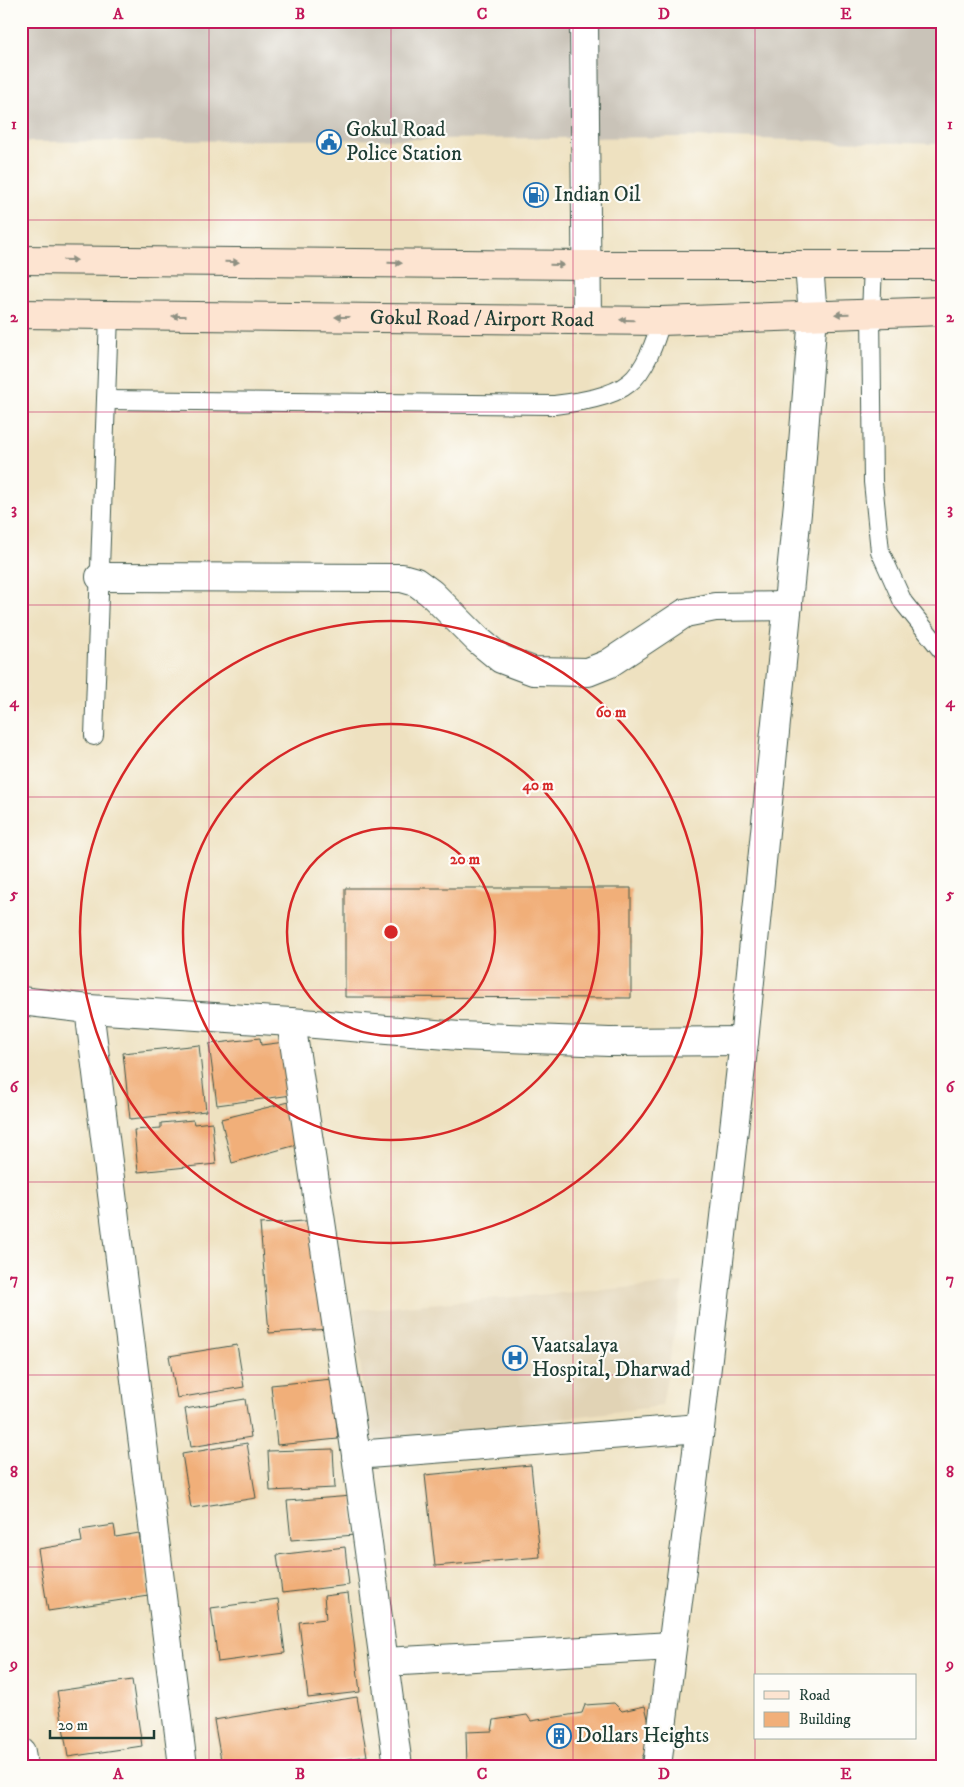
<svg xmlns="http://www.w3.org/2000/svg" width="964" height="1787" font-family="'IM FELL DW Pica',serif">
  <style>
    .built { fill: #e1d3b5 }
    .industrial { fill: #c9c3b8 }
    .building { fill: #f1af79 }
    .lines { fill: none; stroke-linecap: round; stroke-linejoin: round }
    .lane-casing { stroke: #3e5649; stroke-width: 20 }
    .street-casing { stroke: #3e5649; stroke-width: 30 }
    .secondary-casing { stroke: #3e5649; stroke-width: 30 }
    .lane { stroke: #fff; stroke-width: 18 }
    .street { stroke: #fff; stroke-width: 28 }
    .secondary { stroke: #fde4d1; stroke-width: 28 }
    .oneway { fill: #8e9082 }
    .grid { fill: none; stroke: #c2185b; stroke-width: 1; stroke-opacity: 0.55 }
    .ring { fill: none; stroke: #d62828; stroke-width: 2.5 }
    .labels { text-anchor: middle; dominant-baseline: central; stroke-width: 4.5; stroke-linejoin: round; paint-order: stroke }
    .poi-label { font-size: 21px; fill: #1f3d34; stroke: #fdfcf7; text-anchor: start }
    .street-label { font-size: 21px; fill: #1f3d34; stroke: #fdfcf7 }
    .centre { fill: #d62828; stroke: #fdfcf7; stroke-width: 2.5 }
    .ring-label { font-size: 15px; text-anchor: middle; font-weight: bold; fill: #d62828; stroke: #fdfcf7; stroke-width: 4.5; stroke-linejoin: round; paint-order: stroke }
    .neatline { fill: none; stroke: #c2185b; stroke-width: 2 }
    .grid-label { font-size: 16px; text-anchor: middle; font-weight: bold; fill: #c2185b }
  </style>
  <rect width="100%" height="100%" fill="#fdfcf7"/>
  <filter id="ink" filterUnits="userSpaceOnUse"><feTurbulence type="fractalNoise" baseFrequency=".02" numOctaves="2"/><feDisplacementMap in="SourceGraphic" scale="10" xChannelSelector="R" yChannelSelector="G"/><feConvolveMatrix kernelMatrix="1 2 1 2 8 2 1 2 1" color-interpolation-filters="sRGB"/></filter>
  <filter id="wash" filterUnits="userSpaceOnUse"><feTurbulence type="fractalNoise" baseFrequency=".0096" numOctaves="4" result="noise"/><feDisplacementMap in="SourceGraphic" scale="20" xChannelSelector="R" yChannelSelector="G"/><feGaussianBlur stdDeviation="1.12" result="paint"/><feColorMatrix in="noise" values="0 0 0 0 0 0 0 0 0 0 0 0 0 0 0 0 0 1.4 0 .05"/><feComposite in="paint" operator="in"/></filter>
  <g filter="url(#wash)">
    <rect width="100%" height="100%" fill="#eee1c0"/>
    <polygon class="built" points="683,1283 662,1406 368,1442 355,1310"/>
    <polygon class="industrial" points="21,21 943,21 943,129 938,144 690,137 21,142"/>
    <g id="blocks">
      <g class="building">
        <polygon points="345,888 631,888 631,998 345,997"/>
        <polygon points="260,1038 261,1045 285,1042 292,1095 217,1105 209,1044"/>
        <polygon points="199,1045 206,1111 130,1119 123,1053"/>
        <polygon points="289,1102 300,1144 232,1163 221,1119"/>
        <polygon points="193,1120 194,1124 212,1122 216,1164 138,1172 134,1130 161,1128 161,1123"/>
        <polygon points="319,1220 329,1329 269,1333 260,1224"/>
        <polygon points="237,1345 244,1387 177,1398 169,1356"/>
        <polygon points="332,1379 338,1439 277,1445 271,1385"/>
        <polygon points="245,1399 251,1437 191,1447 185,1409"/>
        <polygon points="247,1443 256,1498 191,1508 182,1454"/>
        <polygon points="333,1449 335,1488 270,1491 268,1451"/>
        <polygon points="531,1465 540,1557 435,1566 425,1475"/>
        <polygon points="352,1496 355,1535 291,1540 287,1501"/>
        <polygon points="114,1525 116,1537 139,1533 149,1596 48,1611 38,1549 82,1542 80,1530"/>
        <polygon points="345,1547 349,1585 282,1593 277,1555"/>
        <polygon points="348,1593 360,1692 308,1698 299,1622 326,1619 324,1596"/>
        <polygon points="278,1599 285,1653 218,1662 211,1608"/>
        <polygon points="132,1680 142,1746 68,1757 57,1691"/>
        <polygon points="357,1697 367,1756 306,1766 222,1766 214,1720"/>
        <polygon points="614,1703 622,1711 645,1706 653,1739 642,1757 643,1766 467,1766 466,1732 492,1731 494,1720 527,1715 531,1721 582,1713 585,1705"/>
      </g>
    </g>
  </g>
  <g filter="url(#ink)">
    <use href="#blocks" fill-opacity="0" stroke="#3e5649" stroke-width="1"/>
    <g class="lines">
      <defs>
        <g id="lane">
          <polyline points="873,265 871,313 873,482 880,551 903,602 943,652"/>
          <path d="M106 400 554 405C577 402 611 398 629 383 645 371 656 340 661 321"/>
          <polyline points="94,736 109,315"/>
        </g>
        <g id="street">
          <polyline points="584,21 587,319"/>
          <polyline points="100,577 402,578 416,582 431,593 478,640 501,659 533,671 588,672 608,664 685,613 715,607 788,606"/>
          <polyline points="21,1001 89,1009 291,1022 459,1036 609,1042 744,1041"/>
          <polyline points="89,1009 183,1766"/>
          <polyline points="291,1022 356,1455 398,1766"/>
          <polyline points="356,1455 700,1428"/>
          <polyline points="384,1662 672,1646"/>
          <polyline points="21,1752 23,1766"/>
          <polyline points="657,1766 700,1428 744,1041 800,483 813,315 809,266"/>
        </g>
        <g id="secondary">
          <polyline points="21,260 586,265 943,265"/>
          <path id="s1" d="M21 314 661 321 943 311"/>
        </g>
      </defs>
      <use href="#lane" class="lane-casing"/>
      <use href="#street" class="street-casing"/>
      <use href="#secondary" class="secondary-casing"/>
      <use href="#lane" class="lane"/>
      <use href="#street" class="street"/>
      <use href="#secondary" class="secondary"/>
    </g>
    <defs><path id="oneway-solid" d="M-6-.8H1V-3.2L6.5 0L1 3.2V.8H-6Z" transform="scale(1.25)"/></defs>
    <g class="oneway">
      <use href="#oneway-solid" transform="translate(70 260) rotate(1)"/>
      <use href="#oneway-solid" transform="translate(232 262) rotate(1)"/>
      <use href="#oneway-solid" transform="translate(395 263) rotate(1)"/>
      <use href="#oneway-solid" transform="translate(557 265) rotate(1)"/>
      <use href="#oneway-solid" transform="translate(842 314) rotate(178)"/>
      <use href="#oneway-solid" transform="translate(179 316) rotate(-180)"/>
      <use href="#oneway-solid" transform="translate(342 317) rotate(-180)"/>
      <use href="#oneway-solid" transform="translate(627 320) rotate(-178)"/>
    </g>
  </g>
  <path class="grid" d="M209 21V1766M391 21V1766M573 21V1766M755 21V1766M21 220H943M21 412H943M21 605H943M21 797H943M21 990H943M21 1182H943M21 1375H943M21 1567H943"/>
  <g class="ring">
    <circle cx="391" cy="932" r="104"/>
    <circle cx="391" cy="932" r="208"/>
    <circle cx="391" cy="932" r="311"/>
  </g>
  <defs>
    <symbol id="civic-ring" viewBox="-11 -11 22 22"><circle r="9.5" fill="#fdfcf7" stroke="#1f6fb2" stroke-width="1.5"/><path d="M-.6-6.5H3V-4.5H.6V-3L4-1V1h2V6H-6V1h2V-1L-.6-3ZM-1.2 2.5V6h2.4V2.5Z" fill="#1f6fb2"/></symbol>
    <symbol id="fuel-ring" viewBox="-11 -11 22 22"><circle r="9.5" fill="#fdfcf7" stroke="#1f6fb2" stroke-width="1.5"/><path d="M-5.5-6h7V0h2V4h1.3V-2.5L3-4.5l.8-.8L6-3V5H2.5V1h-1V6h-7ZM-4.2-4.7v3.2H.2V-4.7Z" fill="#1f6fb2"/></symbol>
    <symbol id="hospital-ring" viewBox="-11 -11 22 22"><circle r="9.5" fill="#fdfcf7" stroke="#1f6fb2" stroke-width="1.5"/><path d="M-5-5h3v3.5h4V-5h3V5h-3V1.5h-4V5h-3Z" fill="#1f6fb2"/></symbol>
    <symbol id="building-ring" viewBox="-11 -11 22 22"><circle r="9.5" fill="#fdfcf7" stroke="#1f6fb2" stroke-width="1.5"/><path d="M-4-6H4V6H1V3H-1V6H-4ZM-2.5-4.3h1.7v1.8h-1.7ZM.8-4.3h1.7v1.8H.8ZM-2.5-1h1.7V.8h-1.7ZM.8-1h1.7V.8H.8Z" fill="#1f6fb2"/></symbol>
  </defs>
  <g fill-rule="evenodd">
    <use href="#civic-ring" x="315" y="128" width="28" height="28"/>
    <use href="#fuel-ring" x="522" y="181" width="28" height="28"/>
    <use href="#hospital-ring" x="501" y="1344" width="28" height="28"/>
    <use href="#building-ring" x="545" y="1722" width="28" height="28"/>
  </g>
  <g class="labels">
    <g class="poi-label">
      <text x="346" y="130">Gokul Road<tspan x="346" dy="24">Police Station</tspan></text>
      <text x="554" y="195">Indian Oil</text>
      <text x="532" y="1346">Vaatsalaya<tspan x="532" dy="24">Hospital, Dharwad</tspan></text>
      <text x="576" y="1736">Dollars Heights</text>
    </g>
    <g class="street-label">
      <text stroke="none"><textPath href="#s1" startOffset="461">Gokul Road / Airport Road</textPath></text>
    </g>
  </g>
  <circle cx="391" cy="932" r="8" class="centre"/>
  <g class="ring-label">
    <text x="611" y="717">60 m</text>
    <text x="538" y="790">40 m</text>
    <text x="465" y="864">20 m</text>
  </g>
  <rect width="964" height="1787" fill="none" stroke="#fdfcf7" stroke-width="55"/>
  <rect x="754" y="1674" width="162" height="65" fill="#fdfcf7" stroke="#a4b0a9"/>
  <rect x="764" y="1691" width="25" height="8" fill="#fde4d1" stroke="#a4b0a9"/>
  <text x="799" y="1700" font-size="15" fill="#1f3d34">Road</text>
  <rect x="764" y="1712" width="25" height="15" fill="#f1af79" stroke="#a4b0a9"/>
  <text x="799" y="1724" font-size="15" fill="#1f3d34">Building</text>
  <path d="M50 1730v8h104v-8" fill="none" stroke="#1f3d34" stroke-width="2.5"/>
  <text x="58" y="1730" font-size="15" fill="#1f3d34" stroke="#fdfcf7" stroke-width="4" paint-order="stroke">20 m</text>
  <rect x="28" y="28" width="908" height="1732" class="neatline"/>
  <g class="grid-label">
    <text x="118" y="19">A</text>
    <text x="300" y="19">B</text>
    <text x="482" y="19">C</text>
    <text x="664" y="19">D</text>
    <text x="846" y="19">E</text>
    <text x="14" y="129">1</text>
    <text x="950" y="129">1</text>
    <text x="14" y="322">2</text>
    <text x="950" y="322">2</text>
    <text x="14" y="514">3</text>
    <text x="950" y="514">3</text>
    <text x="14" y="707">4</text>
    <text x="950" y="707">4</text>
    <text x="14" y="899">5</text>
    <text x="950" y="899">5</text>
    <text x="14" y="1092">6</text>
    <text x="950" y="1092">6</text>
    <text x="14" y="1284">7</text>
    <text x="950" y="1284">7</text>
    <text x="14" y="1477">8</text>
    <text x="950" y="1477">8</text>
    <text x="14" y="1669">9</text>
    <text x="950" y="1669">9</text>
    <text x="118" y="1779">A</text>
    <text x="300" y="1779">B</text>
    <text x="482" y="1779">C</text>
    <text x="664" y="1779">D</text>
    <text x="846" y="1779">E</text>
  </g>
</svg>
